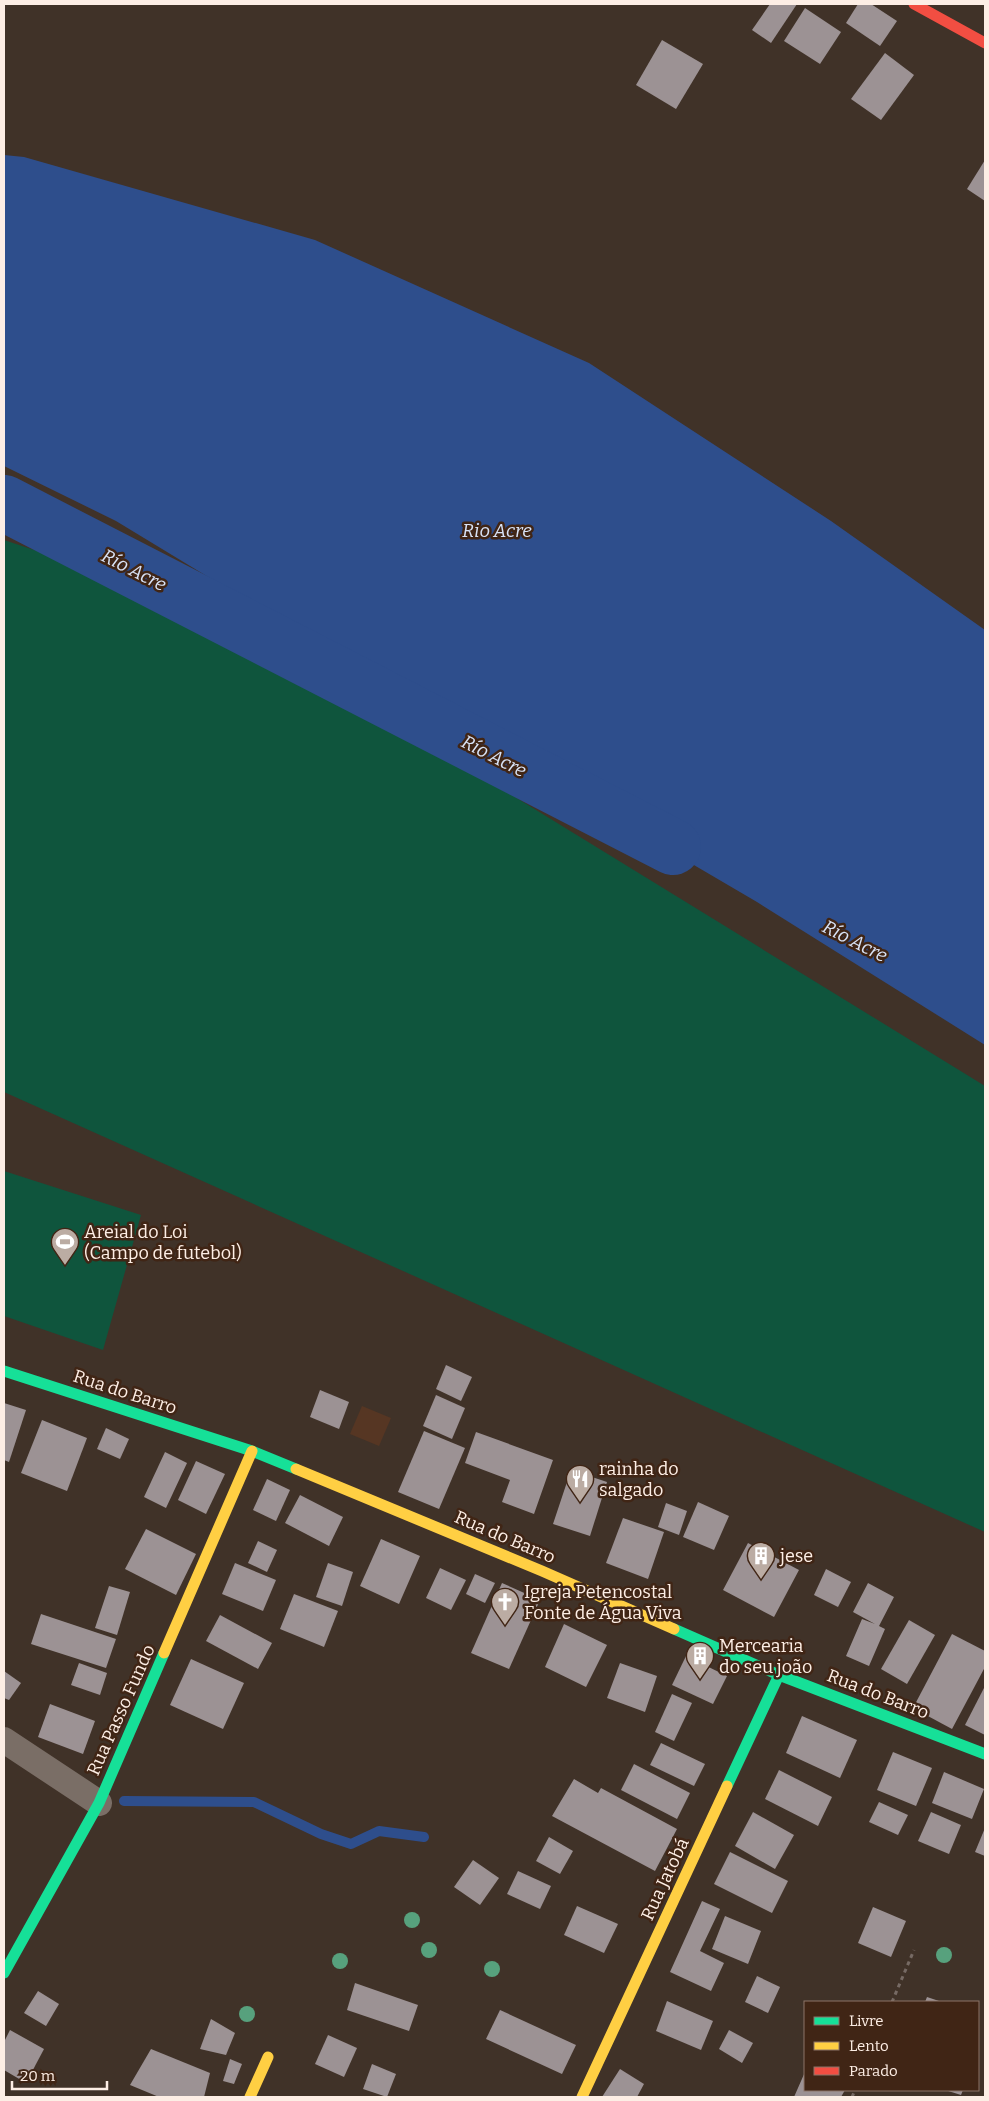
<svg xmlns="http://www.w3.org/2000/svg" width="989" height="2101" font-family="Bitter,serif">
  <style>
    .built { fill: #563623 }
    .green { fill: #0f553d }
    .water { fill: #2e4e8c }
    .lines { fill: none; stroke-linecap: round; stroke-linejoin: round }
    .stream { stroke: #2e4e8c; stroke-width: 10 }
    .river { stroke: #2e4e8c; stroke-width: 56 }
    .building { fill: #9c9294 }
    .path { stroke: #766a64; stroke-width: 3; stroke-dasharray: 4 4; stroke-linecap: butt }
    .street { stroke: #7a6e66; stroke-width: 26 }
    .fast { stroke: #16e098; stroke-width: 11 }
    .slow { stroke: #ffcf43; stroke-width: 11 }
    .jam { stroke: #f24e42; stroke-width: 11 }
    .tree { fill: #57a17d }
    .labels { text-anchor: middle; dominant-baseline: central; stroke-width: 5; stroke-linejoin: round; paint-order: stroke }
    .poi-label { font-size: 18px; fill: #fdeee5; stroke: #402515; text-anchor: start }
    .street-label { font-size: 18px; fill: #fdeee5; stroke: #402515 }
    .water-label { font-size: 19px; font-style: italic; fill: #d8e3f7; stroke: #402515 }
  </style>
  <rect width="100%" height="100%" fill="#403228"/>
  <polygon class="built" points="362,1406 391,1418 379,1446 350,1434"/>
  <g class="green">
    <polygon points="4,540 206,607 985,1086 985,1532 4,1092"/>
    <polygon points="4,1171 141,1215 103,1350 4,1316"/>
  </g>
  <polygon class="water" points="4,155 24,157 315,240 589,363 831,521 985,630 985,1045 757,902 368,674 116,521 4,466"/>
  <g class="lines">
    <polyline class="stream" points="124,1801 254,1802 321,1834 351,1844 379,1831 424,1837"/>
    <polyline class="river" points="4,503 673,847"/>
  </g>
  <g class="building">
    <polygon points="770,4 797,4 771,43 752,30"/>
    <polygon points="858,4 871,4 897,21 880,46 846,23"/>
    <polygon points="805,8 841,32 820,64 784,41"/>
    <polygon points="662,40 703,64 676,109 636,85"/>
    <polygon points="885,53 914,75 881,120 851,99"/>
    <polygon points="985,160 985,201 967,189"/>
    <polygon points="446,1365 472,1377 461,1401 436,1389"/>
    <polygon points="320,1390 349,1402 339,1429 310,1417"/>
    <polygon points="436,1395 465,1408 452,1439 423,1426"/>
    <polygon points="4,1403 26,1410 9,1462 4,1460"/>
    <polygon points="42,1420 87,1438 67,1491 21,1473"/>
    <polygon points="106,1428 129,1439 120,1459 97,1449"/>
    <polygon points="424,1431 465,1448 439,1509 398,1492"/>
    <polygon points="476,1432 553,1460 534,1514 502,1502 510,1480 465,1463"/>
    <polygon points="165,1452 187,1463 166,1508 144,1497"/>
    <polygon points="196,1461 225,1474 206,1514 178,1500"/>
    <polygon points="571,1470 607,1482 590,1536 553,1524"/>
    <polygon points="267,1479 290,1490 276,1521 253,1510"/>
    <polygon points="300,1495 343,1517 329,1546 285,1523"/>
    <polygon points="698,1502 729,1516 714,1550 683,1537"/>
    <polygon points="666,1503 687,1511 679,1535 658,1527"/>
    <polygon points="623,1518 664,1532 648,1579 606,1563"/>
    <polygon points="146,1529 196,1554 176,1595 125,1569"/>
    <polygon points="381,1539 420,1556 399,1604 360,1586"/>
    <polygon points="258,1541 277,1550 267,1572 248,1563"/>
    <polygon points="748,1543 799,1570 774,1617 723,1590"/>
    <polygon points="235,1563 276,1580 263,1611 222,1594"/>
    <polygon points="328,1563 353,1572 342,1606 316,1597"/>
    <polygon points="440,1568 466,1580 451,1610 426,1598"/>
    <polygon points="826,1569 851,1582 838,1607 814,1595"/>
    <polygon points="475,1574 495,1583 485,1603 466,1594"/>
    <polygon points="502,1583 540,1600 509,1669 471,1653"/>
    <polygon points="868,1583 894,1597 879,1626 885,1629 869,1666 846,1656 862,1619 875,1624 853,1612"/>
    <polygon points="109,1586 130,1592 117,1635 95,1628"/>
    <polygon points="294,1594 338,1611 324,1647 280,1629"/>
    <polygon points="41,1614 116,1639 106,1668 31,1644"/>
    <polygon points="220,1615 272,1643 258,1669 206,1641"/>
    <polygon points="909,1620 935,1635 907,1684 881,1669"/>
    <polygon points="564,1624 607,1645 586,1687 545,1667"/>
    <polygon points="952,1634 985,1651 985,1667 952,1729 913,1708"/>
    <polygon points="686,1656 727,1676 713,1704 672,1685"/>
    <polygon points="191,1659 244,1683 223,1729 170,1705"/>
    <polygon points="79,1663 107,1673 100,1695 71,1685"/>
    <polygon points="620,1663 657,1676 645,1712 607,1698"/>
    <polygon points="4,1671 21,1683 9,1700 4,1698"/>
    <polygon points="985,1686 985,1735 965,1725"/>
    <polygon points="672,1694 692,1703 674,1741 655,1732"/>
    <polygon points="50,1704 95,1721 83,1754 38,1737"/>
    <polygon points="802,1716 857,1740 840,1778 786,1753"/>
    <polygon points="661,1743 705,1764 694,1786 650,1765"/>
    <polygon points="893,1752 932,1768 916,1806 877,1790"/>
    <polygon points="634,1764 690,1793 677,1819 621,1790"/>
    <polygon points="779,1770 832,1797 818,1826 765,1799"/>
    <polygon points="944,1772 984,1789 972,1819 932,1803"/>
    <polygon points="574,1779 598,1793 601,1788 677,1829 655,1871 552,1816"/>
    <polygon points="879,1802 908,1815 898,1835 869,1822"/>
    <polygon points="753,1812 794,1835 775,1869 735,1846"/>
    <polygon points="931,1812 961,1825 949,1854 918,1841"/>
    <polygon points="985,1828 985,1856 975,1852"/>
    <polygon points="549,1837 573,1851 560,1874 536,1861"/>
    <polygon points="730,1852 788,1881 772,1913 714,1884"/>
    <polygon points="473,1860 499,1878 480,1905 454,1887"/>
    <polygon points="518,1871 551,1886 540,1909 507,1894"/>
    <polygon points="702,1901 720,1909 700,1951 724,1963 711,1991 670,1972"/>
    <polygon points="577,1906 618,1924 604,1953 564,1935"/>
    <polygon points="873,1907 906,1921 891,1957 858,1943"/>
    <polygon points="725,1916 761,1931 748,1964 712,1949"/>
    <polygon points="757,1976 780,1987 768,2013 745,2002"/>
    <polygon points="355,1983 418,2005 409,2031 347,2010"/>
    <polygon points="38,1991 59,2004 46,2026 24,2013"/>
    <polygon points="927,1997 942,2002 925,2002"/>
    <polygon points="667,2001 713,2021 701,2050 656,2031"/>
    <polygon points="500,2010 576,2045 562,2074 486,2039"/>
    <polygon points="211,2019 235,2033 226,2055 200,2049"/>
    <polygon points="10,2030 44,2049 26,2083 4,2070 4,2042"/>
    <polygon points="729,2030 753,2043 742,2063 719,2049"/>
    <polygon points="328,2035 357,2048 344,2077 315,2064"/>
    <polygon points="151,2049 210,2073 204,2097 159,2097 130,2085"/>
    <polygon points="230,2059 242,2064 234,2084 223,2081"/>
    <polygon points="372,2064 396,2074 387,2097 363,2089"/>
    <polygon points="620,2069 644,2084 637,2097 602,2097"/>
    <polygon points="805,2072 805,2090 845,2090 841,2097 794,2097"/>
    <polygon points="945,2090 963,2090 961,2095"/>
  </g>
  <g class="lines">
    <g class="path">
      <polyline points="892,2002 914,1950"/>
      <polyline points="852,2097 855,2090"/>
    </g>
    <polyline class="street" points="4,1740 99,1803"/>
    <g class="fast">
      <polyline points="4,1371 252,1451 296,1469"/>
      <polyline points="674,1629 779,1675 985,1754"/>
      <polyline points="727,1786 779,1675"/>
      <polyline points="4,1973 99,1803 164,1653"/>
    </g>
    <g class="slow">
      <polyline points="296,1469 542,1571 674,1629"/>
      <polyline points="164,1653 252,1451"/>
      <polyline points="250,2097 268,2057"/>
      <polyline points="582,2097 727,1786"/>
    </g>
    <polyline class="jam" points="914,4 985,43"/>
  </g>
  <g class="tree">
    <circle cx="412" cy="1920" r="8"/>
    <circle cx="429" cy="1950" r="8"/>
    <circle cx="944" cy="1955" r="8"/>
    <circle cx="340" cy="1961" r="8"/>
    <circle cx="492" cy="1969" r="8"/>
    <circle cx="247" cy="2014" r="8"/>
  </g>
  <defs>
    <symbol id="stadium-pin" viewBox="-11 -11 22 30"><path d="M0 17L-7.5 6A9.5 9.5 0 1 1 7.5 6Z" fill="#bbaca3" stroke="#402515"/><path d="M0-5a6.5 5 0 1 0 0 10a6.5 5 0 1 0 0-10ZM-3.5-1.8h7v3.6h-7Z" fill="#fff"/></symbol>
    <symbol id="restaurant-pin" viewBox="-11 -11 22 30"><path d="M0 17L-7.5 6A9.5 9.5 0 1 1 7.5 6Z" fill="#bbaca3" stroke="#402515"/><path d="M-5-6h1v4h1v-4h1v4h1v-4h1v5L-1.5 .5V6h-2V.5L-5-1ZM5-6V6H3V1.5H1.5Q1.5-4 5-6Z" fill="#fff"/></symbol>
    <symbol id="building-pin" viewBox="-11 -11 22 30"><path d="M0 17L-7.5 6A9.5 9.5 0 1 1 7.5 6Z" fill="#bbaca3" stroke="#402515"/><path d="M-4-6H4V6H1V3H-1V6H-4ZM-2.5-4.3h1.7v1.8h-1.7ZM.8-4.3h1.7v1.8H.8ZM-2.5-1h1.7V.8h-1.7ZM.8-1h1.7V.8H.8Z" fill="#fff"/></symbol>
    <symbol id="church-pin" viewBox="-11 -11 22 30"><path d="M0 17L-7.5 6A9.5 9.5 0 1 1 7.5 6Z" fill="#bbaca3" stroke="#402515"/><path d="M-1.2-6h2.4v3.5h3.3v2.4h-3.3V6h-2.4V-.1h-3.3v-2.4h3.3Z" fill="#fff"/></symbol>
  </defs>
  <g fill-rule="evenodd">
    <use href="#stadium-pin" x="49" y="1226" width="32" height="43"/>
    <use href="#restaurant-pin" x="564" y="1463" width="32" height="43"/>
    <use href="#building-pin" x="745" y="1540" width="32" height="43"/>
    <use href="#church-pin" x="489" y="1586" width="32" height="43"/>
    <use href="#building-pin" x="684" y="1640" width="32" height="43"/>
  </g>
  <g class="labels">
    <g class="poi-label">
      <text x="84" y="1232">Areial do Loi<tspan x="84" dy="21">(Campo de futebol)</tspan></text>
      <text x="599" y="1469">rainha do<tspan x="599" dy="21">salgado</tspan></text>
      <text x="780" y="1556">jese</text>
      <text x="524" y="1592">Igreja Petencostal<tspan x="524" dy="21">Fonte de Água Viva</tspan></text>
      <text x="719" y="1646">Mercearia<tspan x="719" dy="21">do seu joão</tspan></text>
    </g>
    <g class="street-label">
      <text transform="translate(125 1392) rotate(18)">Rua do Barro</text>
      <text transform="translate(505 1537) rotate(23)">Rua do Barro</text>
      <text transform="translate(878 1694) rotate(21)">Rua do Barro</text>
      <text transform="translate(121 1710) rotate(-66)">Rua Passo Fundo</text>
      <text transform="translate(665 1879) rotate(-65)">Rua Jatobá</text>
    </g>
    <g class="water-label">
      <text x="497" y="530">Rio Acre</text>
      <text transform="translate(134 570) rotate(27)">Río Acre</text>
      <text transform="translate(494 756) rotate(27)">Río Acre</text>
      <text transform="translate(855 941) rotate(27)">Río Acre</text>
    </g>
  </g>
  <rect width="989" height="2101" fill="none" stroke="#fdeee5" stroke-width="10"/>
  <rect x="804" y="2001" width="175" height="90" fill="#402515" stroke="#8c7568"/>
  <rect x="814" y="2017" width="25" height="8" fill="#16e098" stroke="#8c7568"/>
  <text x="849" y="2026" font-size="15" fill="#fdeee5">Livre</text>
  <rect x="814" y="2042" width="25" height="8" fill="#ffcf43" stroke="#8c7568"/>
  <text x="849" y="2051" font-size="15" fill="#fdeee5">Lento</text>
  <rect x="814" y="2067" width="25" height="8" fill="#f24e42" stroke="#8c7568"/>
  <text x="849" y="2076" font-size="15" fill="#fdeee5">Parado</text>
  <path d="M12 2081v8h95v-8" fill="none" stroke="#fdeee5" stroke-width="2.5"/>
  <text x="20" y="2081" font-size="15" fill="#fdeee5" stroke="#402515" stroke-width="4" paint-order="stroke">20 m</text>
</svg>
